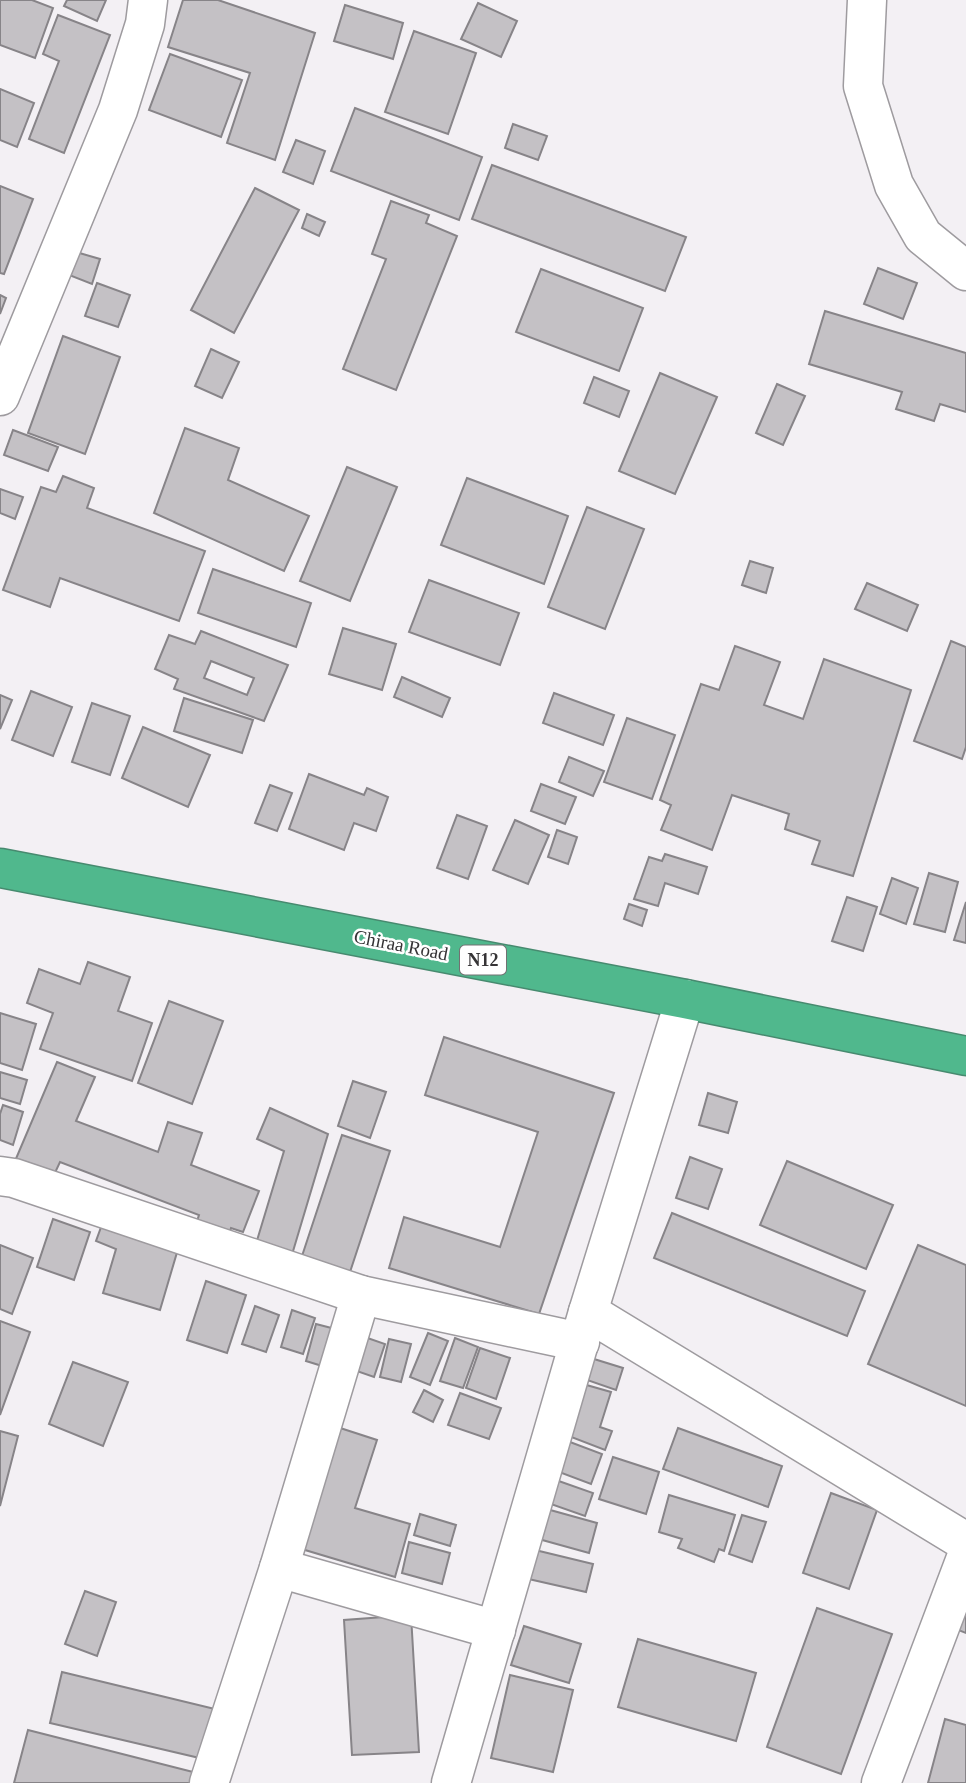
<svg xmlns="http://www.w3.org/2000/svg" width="966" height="1783" font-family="Georgia,serif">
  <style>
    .building { fill: #c4c1c5; stroke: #878488; stroke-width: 2; fill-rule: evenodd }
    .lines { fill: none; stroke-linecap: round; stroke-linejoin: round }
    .street-casing { stroke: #9e9b9f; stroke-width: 41 }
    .highway-casing { stroke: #478a6f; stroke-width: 41 }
    .street { stroke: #fff; stroke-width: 38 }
    .highway { stroke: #50b88d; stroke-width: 38 }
    .labels { text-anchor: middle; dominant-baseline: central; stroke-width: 5; stroke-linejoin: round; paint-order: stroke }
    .shield { fill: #fff; stroke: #727172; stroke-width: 2 }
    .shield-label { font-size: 18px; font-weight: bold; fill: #363436 }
    .street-label { font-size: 19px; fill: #363436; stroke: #fff }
  </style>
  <rect width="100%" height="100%" fill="#f3f0f4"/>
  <g class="building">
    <polygon points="0,0 32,0 53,8 35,58 0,45"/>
    <polygon points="67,0 106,0 97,21 64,6"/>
    <polygon points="183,0 218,0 315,33 275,160 227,143 250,73 168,47"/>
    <polygon points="478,3 517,21 501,57 461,39"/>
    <polygon points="345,5 403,23 393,59 334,41"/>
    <polygon points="58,15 110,35 64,153 29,139 59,61 43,54"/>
    <polygon points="414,31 476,53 448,134 385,112"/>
    <polygon points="170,54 242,80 221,137 149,110"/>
    <polygon points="0,89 34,103 17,147 0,140"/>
    <polygon points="355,108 482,157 459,220 331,171"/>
    <polygon points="513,124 547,136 538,160 505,148"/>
    <polygon points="296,140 325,151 313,184 283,172"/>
    <polygon points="492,165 686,237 665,291 472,219"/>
    <polygon points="0,186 33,199 4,274 0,273"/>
    <polygon points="255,188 299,210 234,333 191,310"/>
    <polygon points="391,201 429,215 426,223 457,236 396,390 343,369 386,259 372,254"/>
    <polygon points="307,214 325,222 319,236 302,228"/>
    <polygon points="76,252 100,259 92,284 69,275"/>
    <polygon points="878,268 917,283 903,319 864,304"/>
    <polygon points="541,269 643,308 619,371 516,332"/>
    <polygon points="97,283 130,295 118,327 85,316"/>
    <polygon points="0,295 6,298 0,314"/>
    <polygon points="825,311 966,353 966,412 940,404 934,421 896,409 902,392 809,364"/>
    <polygon points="63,336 120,357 85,454 28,433"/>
    <polygon points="211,349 239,362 222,398 195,386"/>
    <polygon points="660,373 717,397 675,494 619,471"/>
    <polygon points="594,377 629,391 619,417 584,403"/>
    <polygon points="777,384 805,396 783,445 756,433"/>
    <polygon points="185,428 239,448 228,480 309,516 284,571 154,513"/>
    <polygon points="13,430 58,447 48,471 4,455"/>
    <polygon points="347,467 397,487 350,601 300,581"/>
    <polygon points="63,476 94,488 87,508 205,551 179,621 60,578 50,607 3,590 41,487 56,492"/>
    <polygon points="467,478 568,516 544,584 441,545"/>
    <polygon points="0,489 23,497 15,519 0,513"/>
    <polygon points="587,507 644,529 605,629 548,607"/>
    <polygon points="750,561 773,568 766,593 742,585"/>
    <polygon points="213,569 311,603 296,647 198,613"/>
    <polygon points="429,580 519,613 500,665 409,632"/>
    <polygon points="867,583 918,605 907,631 855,609"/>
    <polygon points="343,628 396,644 382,690 329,674"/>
    <path d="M201 631 288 665 264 721 174 689 178 679 155 669 169 635 195 644ZM211 661 254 678 247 695 204 678Z"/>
    <polygon points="951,641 966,647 966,747 962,759 914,741"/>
    <polygon points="735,646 780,662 764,705 803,719 824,659 911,690 853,876 812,864 820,841 785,829 789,814 732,795 712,850 661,830 671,805 660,800 701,684 719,690"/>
    <polygon points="402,677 450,698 442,717 394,697"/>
    <polygon points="31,691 72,707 53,756 12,740"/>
    <polygon points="554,693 614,715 603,745 543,723"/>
    <polygon points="0,695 12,700 0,729"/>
    <polygon points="184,698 253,720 242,753 174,731"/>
    <polygon points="92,703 130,716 110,775 72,762"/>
    <polygon points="627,718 675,735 652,799 604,782"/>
    <polygon points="143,727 210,755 188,807 122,778"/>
    <polygon points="569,757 604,771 593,796 559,782"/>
    <polygon points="309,774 364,795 367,788 388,797 376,831 354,823 344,850 289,829"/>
    <polygon points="541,784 576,797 565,824 531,811"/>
    <polygon points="270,785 292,793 277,831 255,823"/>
    <polygon points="457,815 487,826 468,879 437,868"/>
    <polygon points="515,820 549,835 528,884 493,870"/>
    <polygon points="557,830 577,837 568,864 548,857"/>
    <polygon points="665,854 707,867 698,894 665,883 658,906 634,899 649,857 662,861"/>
    <polygon points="929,873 958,882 945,932 914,924"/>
    <polygon points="892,878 918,888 906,924 880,914"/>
    <polygon points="847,897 877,907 863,951 832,941"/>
    <polygon points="966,902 966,943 954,940"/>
    <polygon points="629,904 647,910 642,926 624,919"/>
    <polygon points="88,962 130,977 118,1011 152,1023 132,1081 40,1049 53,1013 27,1003 39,969 80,984"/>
    <polygon points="169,1001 223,1021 192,1104 138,1083"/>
    <polygon points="0,1013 36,1024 22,1070 0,1063"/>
    <polygon points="444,1037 614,1093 539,1314 389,1268 404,1217 500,1247 538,1132 425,1095"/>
    <polygon points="57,1062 95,1077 76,1121 158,1152 168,1122 202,1133 191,1165 259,1191 243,1232 231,1228 224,1248 192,1236 199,1215 60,1162 53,1177 15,1161"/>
    <polygon points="0,1072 27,1080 20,1104 0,1098"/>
    <polygon points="353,1081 386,1092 370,1138 338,1126"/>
    <polygon points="708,1093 737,1102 728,1133 699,1125"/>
    <polygon points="3,1105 23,1112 13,1145 0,1140 0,1114"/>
    <polygon points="270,1108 328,1134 288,1268 252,1257 284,1151 257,1139"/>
    <polygon points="342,1135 390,1151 350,1272 302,1256"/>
    <polygon points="690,1157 722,1169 708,1209 676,1198"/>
    <polygon points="787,1161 893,1205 866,1269 760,1225"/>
    <polygon points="672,1213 865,1291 847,1336 654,1258"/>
    <polygon points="53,1219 90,1232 74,1280 37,1267"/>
    <polygon points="104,1219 178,1249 160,1310 103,1293 116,1249 96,1241"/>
    <polygon points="0,1245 33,1258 12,1314 0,1309"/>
    <polygon points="918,1245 966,1265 966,1406 868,1364"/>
    <polygon points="206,1281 246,1295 227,1353 187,1340"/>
    <polygon points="255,1306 279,1315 266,1352 242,1344"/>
    <polygon points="292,1310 315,1318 303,1354 281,1347"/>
    <polygon points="0,1321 30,1332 0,1415"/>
    <polygon points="316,1324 347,1332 335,1370 306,1361"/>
    <polygon points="428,1333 448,1341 430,1385 410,1377"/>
    <polygon points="356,1334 385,1344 374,1377 345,1367"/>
    <polygon points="455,1338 478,1347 463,1388 440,1381"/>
    <polygon points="389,1339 411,1344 401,1382 380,1377"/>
    <polygon points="480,1348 510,1358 496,1399 466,1388"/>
    <polygon points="594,1359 623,1368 616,1390 587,1380"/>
    <polygon points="73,1362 128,1382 103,1446 49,1424"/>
    <polygon points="583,1384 611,1392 600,1427 612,1431 605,1450 566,1435"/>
    <polygon points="424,1390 443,1400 433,1422 413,1412"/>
    <polygon points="460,1393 501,1408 489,1439 448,1425"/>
    <polygon points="334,1426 377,1440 355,1508 410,1524 395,1577 295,1547"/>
    <polygon points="678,1428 782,1466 768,1507 663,1469"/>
    <polygon points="0,1431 18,1436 0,1506"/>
    <polygon points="562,1439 602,1454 591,1484 551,1469"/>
    <polygon points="613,1457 659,1472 646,1514 599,1499"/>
    <polygon points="553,1479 593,1493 585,1516 545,1502"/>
    <polygon points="831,1493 877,1510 849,1589 803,1573"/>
    <polygon points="669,1495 735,1515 724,1551 719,1549 714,1562 678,1548 682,1539 659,1532"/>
    <polygon points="543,1508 597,1523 589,1553 535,1538"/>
    <polygon points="420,1514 456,1525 450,1546 414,1535"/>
    <polygon points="742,1515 766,1522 752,1562 729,1554"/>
    <polygon points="409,1542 450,1553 442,1584 402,1573"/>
    <polygon points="531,1549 593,1564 586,1592 524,1578"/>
    <polygon points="85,1591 116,1602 97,1656 65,1644"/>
    <polygon points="966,1592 966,1633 953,1628"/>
    <polygon points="817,1608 892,1634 841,1774 767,1747"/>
    <polygon points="411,1615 419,1752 352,1755 344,1620"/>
    <polygon points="524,1626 581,1644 569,1683 511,1665"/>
    <polygon points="638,1639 756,1673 736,1741 618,1707"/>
    <polygon points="62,1672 219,1710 208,1760 50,1723"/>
    <polygon points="510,1675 573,1690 553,1772 491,1758"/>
    <polygon points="945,1719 966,1725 966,1783 928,1783"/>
    <polygon points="28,1730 197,1773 195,1783 14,1783"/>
  </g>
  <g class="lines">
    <defs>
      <g id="street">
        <polyline points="867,0 863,86 894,185 923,236 966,271"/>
        <polyline points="0,396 118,110 145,24 148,0"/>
        <polyline points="0,1176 14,1178 361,1295"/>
        <polyline points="588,1312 966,1542"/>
        <polyline points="279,1568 496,1630"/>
        <polyline points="209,1783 279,1568 361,1295 580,1342"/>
        <polyline points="451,1783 588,1312 685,999"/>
        <polyline points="881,1783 966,1558"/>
      </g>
      <polyline id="highway" points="0,868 685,999 966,1056"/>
    </defs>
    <use href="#street" class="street-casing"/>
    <use href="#highway" class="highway-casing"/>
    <use href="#street" class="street"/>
    <use href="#highway" class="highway"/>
  </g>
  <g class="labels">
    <rect class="shield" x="460" y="945.5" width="46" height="29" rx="5"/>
    <g class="shield-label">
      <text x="483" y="960">N12</text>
    </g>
    <g class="street-label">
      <text transform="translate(401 945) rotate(11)">Chiraa Road</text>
    </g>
  </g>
</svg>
